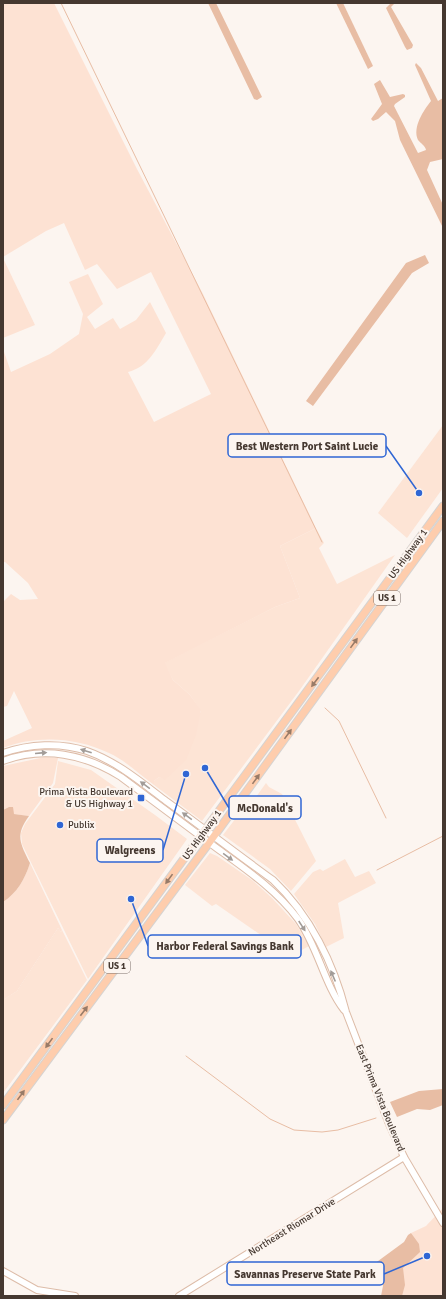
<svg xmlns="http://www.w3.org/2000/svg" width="446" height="1299" font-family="Signika,sans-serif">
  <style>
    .built { fill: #fde4d5 }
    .green { fill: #fde2d3 }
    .water { fill: #e8bda4 }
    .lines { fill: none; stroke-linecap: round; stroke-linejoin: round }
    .stream { stroke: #e8bda4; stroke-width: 1 }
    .secondary-casing { stroke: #ddbca8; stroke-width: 8 }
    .primary-casing { stroke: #d6d3d1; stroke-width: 9 }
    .secondary { stroke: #fff; stroke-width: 6 }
    .primary { stroke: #fecdad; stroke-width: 7 }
    .oneway { fill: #987b68 }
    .oneway2 { fill: #a29c98 }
    .poi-dot { fill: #2f66d4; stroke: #fcf5f0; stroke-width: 1.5 }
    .labels { text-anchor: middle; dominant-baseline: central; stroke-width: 4; stroke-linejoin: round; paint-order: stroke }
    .shield { fill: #fcf5f0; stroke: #7c716a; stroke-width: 1 }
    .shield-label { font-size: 9px; font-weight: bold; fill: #453830 }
    .street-label { font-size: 10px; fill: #453830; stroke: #fcf5f0 }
    .poi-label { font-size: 10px; fill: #453830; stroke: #fcf5f0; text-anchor: end }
    .leader { fill: none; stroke: #2f66d4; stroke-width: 1.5 }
    .callout-dot { fill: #2f66d4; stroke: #fcf5f0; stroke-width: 1.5 }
    .callout { fill: #fcf5f0; stroke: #2f66d4; stroke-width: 1.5 }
    .callout-label { font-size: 11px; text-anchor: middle; font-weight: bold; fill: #453830 }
  </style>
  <rect width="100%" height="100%" fill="#fcf5f0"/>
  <g class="built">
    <polygon points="443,425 443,488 407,538 378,513"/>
    <polygon points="316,528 324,543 319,548 337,584 395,555 299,691 202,821 154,785 154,781 159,777 165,779 170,774 201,711 190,695 173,680 164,663 275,607 300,598 280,546"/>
    <polygon points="58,761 91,770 155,815 187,839 88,979 22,844 21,833 25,824 55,784"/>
    <polygon points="266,783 269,787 282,794 316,861 291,891 270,869 223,835 236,818 245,819 246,811"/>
    <polygon points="210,853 217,856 252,880 272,898 296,924 309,946 291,956 216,904 212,906 185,885"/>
    <polygon points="345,859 355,877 369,871 376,883 338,903 344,938 326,947 315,924 294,894 313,872 320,869 323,871"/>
    <polygon points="58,928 61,932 62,930 87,980 3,1093 3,1000 17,991"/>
  </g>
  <g class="green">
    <path d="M3 3H54L137 169 203 294 316 528 280 546 300 598 275 607 165 663 173 680 190 695 201 710 196 735 186 760 165 780 159 777 154 781V785C140 775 125 760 109 753 76 737 36 735 3 748V741L32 728 14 691 7 706 3 707V602L11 594 20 600 38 599 28 583 5 562H3V349L11 372 50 354 79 334 83 314 69 282 88 274 103 304 87 317 95 329 113 318 120 329 136 320 150 302 166 333C156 350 148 367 128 372L154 422 211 394 151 272 117 289 97 264 85 270 64 223 46 231 3 257Z"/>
    <polygon points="3,258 35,325 3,338"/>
    <polygon points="45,757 58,758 53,783 29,816 14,814 9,807 3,810 3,766"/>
    <path d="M30 863 62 930 61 932 58 928 17 991 3 1000V902C17 893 25 879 30 863Z"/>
    <polygon points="443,1208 443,1296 399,1296 399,1270 419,1249 411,1233 426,1226"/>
  </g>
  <g class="water">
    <polygon points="208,3 216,3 261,95 262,97 257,100 254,99"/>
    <polygon points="336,3 343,3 373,66 368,69"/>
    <polygon points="391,3 395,3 391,7 413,45 412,48 407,50 405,47 386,8"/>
    <path d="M416 63 421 68 438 101 443 98V159L430 162 427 170 443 205V228L400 140 395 121 386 112 378 119 373 121 371 119 382 104 374 84 380 80 390 97 403 94 405 95V97L395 104 394 106 418 153 426 150C425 145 421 144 418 140 412 127 424 110 431 101L415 65Z"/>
    <polygon points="425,255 429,263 412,273 313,406 306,401 406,263"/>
    <path d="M9 807H13L14 814 29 816C15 835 20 843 30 863 25 879 17 893 3 902V810Z"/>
    <polygon points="443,1089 443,1105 430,1110 417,1109 397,1117 390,1102 419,1091"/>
    <polygon points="411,1233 419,1244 420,1252 403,1268 405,1285 402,1296 381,1296 383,1286 374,1264 404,1242 408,1235"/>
  </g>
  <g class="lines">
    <g class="stream">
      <polyline points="61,3 322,542"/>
      <polyline points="325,708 339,721 386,818"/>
      <polyline points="377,870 443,836"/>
      <polyline points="186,1056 270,1119 294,1130 322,1132 338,1130 376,1118"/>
    </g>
    <defs>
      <g id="secondary">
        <path d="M3 753C29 744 60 742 87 751 116 761 141 782 166 801 202 827 237 854 273 880 310 915 334 964 346 1012L389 1124 404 1157 443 1223"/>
        <path d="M3 761C44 746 85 754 121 777 151 799 181 822 211 844 241 866 275 888 298 919 318 947 324 984 344 1010"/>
        <polyline points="3,1271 37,1290 75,1296"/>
        <polyline points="179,1296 404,1157"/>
      </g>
      <g id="primary">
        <polyline points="3,1105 443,506"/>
        <polyline points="3,1120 209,843 443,521"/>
      </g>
    </defs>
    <use href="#secondary" class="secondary-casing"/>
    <use href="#primary" class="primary-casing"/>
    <use href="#secondary" class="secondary"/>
    <use href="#primary" class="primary"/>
  </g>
  <defs><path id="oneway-solid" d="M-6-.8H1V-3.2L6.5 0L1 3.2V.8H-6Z"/></defs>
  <g class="oneway">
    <use href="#oneway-solid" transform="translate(354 643) rotate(-54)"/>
    <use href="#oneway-solid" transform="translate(315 682) rotate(127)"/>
    <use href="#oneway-solid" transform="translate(288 734) rotate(-54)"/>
    <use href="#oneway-solid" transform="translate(256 779) rotate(-54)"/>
    <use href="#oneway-solid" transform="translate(169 879) rotate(126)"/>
    <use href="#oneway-solid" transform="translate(84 1011) rotate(-53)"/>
    <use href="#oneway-solid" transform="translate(49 1043) rotate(126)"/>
    <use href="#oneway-solid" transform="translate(21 1095) rotate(-54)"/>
  </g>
  <g class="oneway2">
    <use href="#oneway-solid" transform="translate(86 751) rotate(-162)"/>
    <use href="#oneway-solid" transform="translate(41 753) rotate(-5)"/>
    <use href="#oneway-solid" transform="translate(145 785) rotate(-144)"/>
    <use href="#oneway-solid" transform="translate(187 816) rotate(-144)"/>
    <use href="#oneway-solid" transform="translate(228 857) rotate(36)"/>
    <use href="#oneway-solid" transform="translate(302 926) rotate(57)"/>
    <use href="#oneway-solid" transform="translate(333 976) rotate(-113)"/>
  </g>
  <g class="poi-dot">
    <rect x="137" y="794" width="8" height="8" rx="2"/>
    <circle cx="60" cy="825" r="4"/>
  </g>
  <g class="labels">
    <g class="shield">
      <rect x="374" y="591" width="26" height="14" rx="3"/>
      <rect x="104" y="959" width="26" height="14" rx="3"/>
    </g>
    <g class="shield-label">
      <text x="387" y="598">US 1</text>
      <text x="117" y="966">US 1</text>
    </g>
    <g class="street-label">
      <text transform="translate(408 554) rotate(-54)">US Highway 1</text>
      <text transform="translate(202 835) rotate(-54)">US Highway 1</text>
      <text transform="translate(380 1098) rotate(68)">East Prima Vista Boulevard</text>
      <text transform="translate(292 1227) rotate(-32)">Northeast Riomar Drive</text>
    </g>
    <g class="poi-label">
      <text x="133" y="792">Prima Vista Boulevard<tspan x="133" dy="12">&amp; US Highway 1</tspan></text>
      <text x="68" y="825" text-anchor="start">Publix</text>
    </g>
  </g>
  <path class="leader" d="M419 493L386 446M205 768L229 808M186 774L163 850M131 899L148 946M427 1256L384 1274"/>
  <g class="callout-dot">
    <circle cx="419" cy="493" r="4"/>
    <circle cx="205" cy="768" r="4"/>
    <circle cx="186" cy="774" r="4"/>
    <circle cx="131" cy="899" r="4"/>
    <circle cx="427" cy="1256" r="4"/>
  </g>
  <g class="callout">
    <rect x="228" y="434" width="158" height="23" rx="4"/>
    <rect x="229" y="796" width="72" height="23" rx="4"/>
    <rect x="97" y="839" width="66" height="23" rx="4"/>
    <rect x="148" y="935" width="153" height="23" rx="4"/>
    <rect x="227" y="1262" width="157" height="23" rx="4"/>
  </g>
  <g class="callout-label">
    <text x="307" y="450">Best Western Port Saint Lucie</text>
    <text x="265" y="812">McDonald's</text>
    <text x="130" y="854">Walgreens</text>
    <text x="225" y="950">Harbor Federal Savings Bank</text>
    <text x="305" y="1278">Savannas Preserve State Park</text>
  </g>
  <rect width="446" height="1299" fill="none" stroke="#453830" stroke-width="8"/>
</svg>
